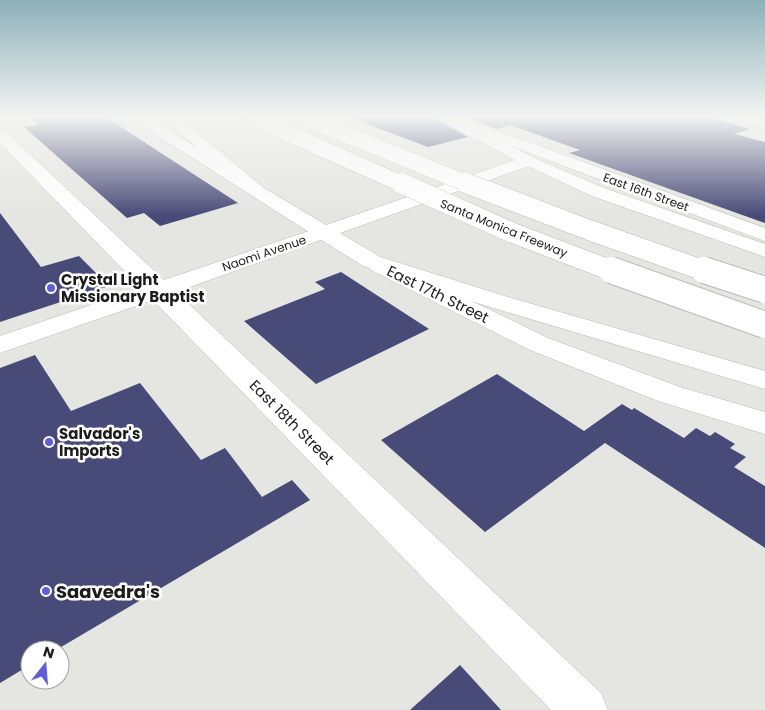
<svg xmlns="http://www.w3.org/2000/svg" width="765" height="710" font-family="Poppins,sans-serif">
  <style>
    .building { fill: #484a78 }
    .lines { fill: none; stroke-linecap: round; stroke-linejoin: round }
    .minor-casing { stroke: #b9bab5; stroke-width: 1 }
    .tertiary-casing { stroke: #b9bab5; stroke-width: 1 }
    .secondary-casing { stroke: #b9bab5; stroke-width: 1 }
    .motorway-casing { stroke: #b9bab5; stroke-width: 1 }
    .minor { fill: #fff; fill-rule: evenodd }
    .tertiary { fill: #fff; fill-rule: evenodd }
    .secondary { fill: #fff; fill-rule: evenodd }
    .motorway { fill: #fff; fill-rule: evenodd }
    .motorway-bridge-far2-casing { stroke: #b9bab5; stroke-width: 17; stroke-linecap: butt }
    .motorway-bridge-far1-casing { stroke: #b9bab5; stroke-width: 21; stroke-linecap: butt }
    .motorway-bridge-casing { stroke: #b9bab5; stroke-width: 28; stroke-linecap: butt }
    .motorway-bridge-far2 { stroke: #fff; stroke-width: 16 }
    .motorway-bridge-far1 { stroke: #fff; stroke-width: 20 }
    .motorway-bridge { stroke: #fff; stroke-width: 26 }
    .poi-dot { fill: #645cd5; stroke: #fff; stroke-width: 2 }
    .labels { text-anchor: middle; dominant-baseline: central; stroke-width: 5; stroke-linejoin: round; paint-order: stroke }
    .far-street-label { font-size: 12px; fill: #1c1d1b; stroke: #fff }
    .poi-label { font-size: 15px; font-weight: bold; fill: #1c1d1b; stroke: #fff; text-anchor: start }
    .street-label { font-size: 15px; fill: #1c1d1b; stroke: #fff }
    .near-poi-label { font-size: 18px; font-weight: bold; fill: #1c1d1b; stroke: #fff; text-anchor: start }
  </style>
  <rect width="100%" height="100%" fill="#e5e6e1"/>
  <g class="building">
    <polygon points="28,116 104,116 238,203 160,226 144,213 127,218 24,127 38,125"/>
    <polygon points="354,116 430,116 468,137 428,147 354,119"/>
    <polygon points="464,116 704,116 750,129 734,134 765,142 765,223 569,153 580,150 510,125 497,129"/>
    <polygon points="0,213 41,267 79,256 109,286 0,322"/>
    <polygon points="341,272 429,329 316,384 244,321 325,289 315,282"/>
    <polygon points="35,355 71,411 140,383 201,460 225,448 262,497 292,480 310,500 56,650 30,650 30,665 0,683 0,368"/>
    <polygon points="497,374 584,431 622,404 632,410 634,408 684,438 696,428 710,436 715,432 735,444 730,448 746,457 734,467 765,486 765,548 605,443 485,532 381,440"/>
    <polygon points="460,665 501,710 410,710"/>
  </g>
  <g class="lines">
    <defs>
      <polygon id="minor" points="0,130 5,131 164,280 315,229 322,227 329,229 332,233 329,237 176,292 601,693 608,710 551,710 153,300 0,353 0,336 141,288 0,143"/>
      <g id="tertiary">
        <polygon points="436,116 457,116 765,228 765,241 438,119"/>
        <polygon points="730,116 754,116 765,120 765,128 732,119"/>
        <polygon points="379,258 387,260 548,338 680,387 765,412 765,434 658,401 530,350 371,270 368,265 371,260"/>
      </g>
      <polygon id="secondary" points="127,116 144,116 326,225 515,160 432,116 451,116 535,158 537,161 535,164 340,233 379,256 382,261 379,266 371,268 363,266 320,239 315,237 312,234"/>
      <g id="motorway">
        <polygon points="161,116 177,116 264,188 267,192 264,196 258,197 252,196"/>
        <polygon points="529,156 604,188 765,244 765,257 592,196 523,164 521,161 523,158"/>
        <polygon points="371,254 508,297 765,371 765,389 490,307 363,266 360,261 363,256"/>
      </g>
    </defs>
    <use href="#minor" class="minor-casing"/>
    <use href="#tertiary" class="tertiary-casing"/>
    <use href="#secondary" class="secondary-casing"/>
    <use href="#motorway" class="motorway-casing"/>
    <use href="#minor" class="minor"/>
    <use href="#tertiary" class="tertiary"/>
    <use href="#secondary" class="secondary"/>
    <use href="#motorway" class="motorway"/>
    <defs>
      <g id="motorway-bridge-far2">
        <polyline points="249,116 404,185"/>
        <polyline points="301,116 470,185"/>
      </g>
      <g id="motorway-bridge-far1">
        <polyline points="401,183 513,233 615,272"/>
        <polyline points="466,183 589,230 708,272"/>
      </g>
      <g id="motorway-bridge">
        <polyline points="611,270 765,325"/>
        <polyline points="704,270 765,290"/>
      </g>
    </defs>
    <use href="#motorway-bridge-far2" class="motorway-bridge-far2-casing"/>
    <use href="#motorway-bridge-far1" class="motorway-bridge-far1-casing"/>
    <use href="#motorway-bridge" class="motorway-bridge-casing"/>
    <use href="#motorway-bridge-far2" class="motorway-bridge-far2"/>
    <use href="#motorway-bridge-far1" class="motorway-bridge-far1"/>
    <use href="#motorway-bridge" class="motorway-bridge"/>
  </g>
  <linearGradient id="sky" x2="0" y2="1"><stop stop-color="#8cb0b9"/><stop offset="0.54" stop-color="#f3f4f2"/><stop offset="1" stop-color="#f3f4f2" stop-opacity="0"/></linearGradient>
  <rect width="765" height="216" fill="url(#sky)"/>
  <g class="poi-dot">
    <circle cx="51" cy="288" r="5"/>
    <circle cx="49" cy="442" r="5"/>
    <circle cx="46" cy="591" r="5"/>
  </g>
  <g class="labels">
    <g class="far-street-label">
      <text transform="translate(646 192) rotate(20)">East 16th Street</text>
      <text transform="translate(504 228) rotate(22)">Santa Monica Freeway</text>
      <text transform="translate(264 253) rotate(-19)">Naomi Avenue</text>
    </g>
    <g class="poi-label">
      <text x="61" y="279">Crystal Light<tspan x="61" dy="17">Missionary Baptist</tspan></text>
      <text x="59" y="433">Salvador's<tspan x="59" dy="17">Imports</tspan></text>
    </g>
    <g class="street-label">
      <text transform="translate(438 294) rotate(26)">East 17th Street</text>
      <text transform="translate(292 422) rotate(45)">East 18th Street</text>
    </g>
    <g class="near-poi-label">
      <text x="56" y="591">Saavedra's</text>
    </g>
  </g>
  <g transform="translate(45 665) rotate(17)"><circle r="24" fill="#ffffff" stroke="#a4a5a4"/>
  <path d="M0-4L9 19L0 12L-9 19Z" fill="#645cd5"/>
  <text y="-8" font-size="14" font-weight="bold" text-anchor="middle" fill="#1c1d1b">N</text>
  </g>
</svg>
